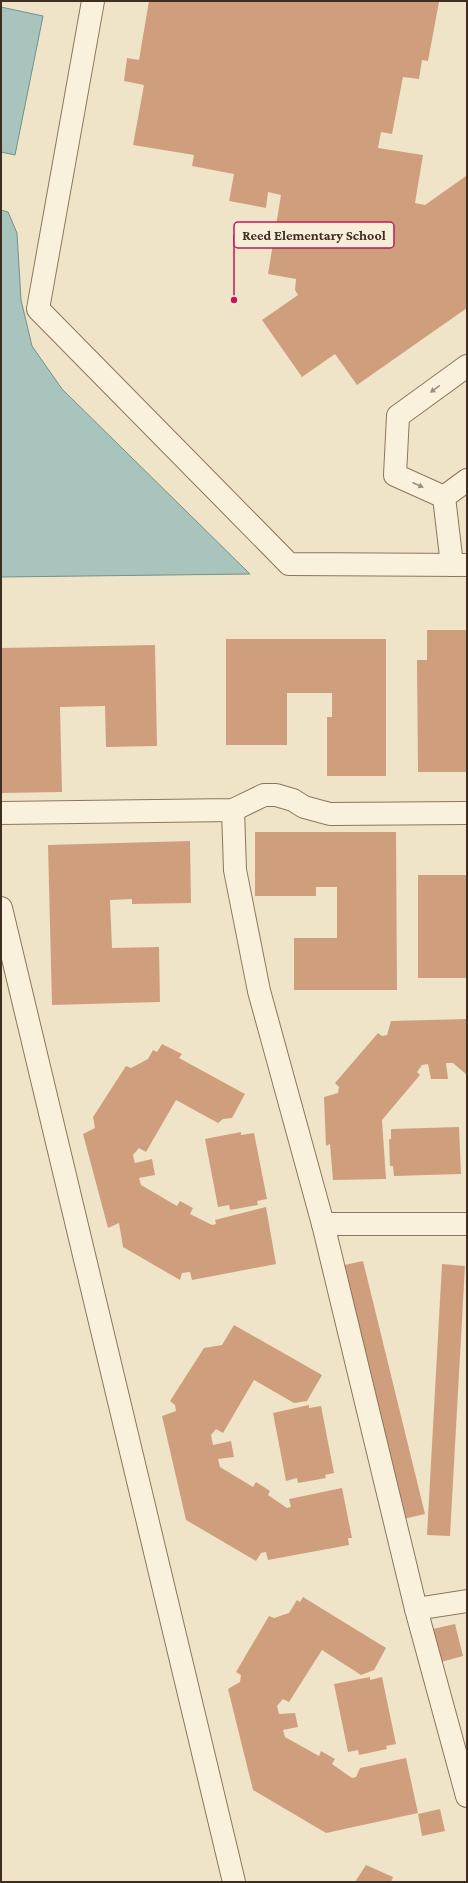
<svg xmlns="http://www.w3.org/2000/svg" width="468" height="1883" font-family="'Crimson Pro',serif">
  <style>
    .water { fill: #a9c4bc; stroke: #6f938a }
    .building { fill: #cf9f7d }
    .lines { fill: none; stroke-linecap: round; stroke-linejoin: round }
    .minor-casing { stroke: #8d765c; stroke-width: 24 }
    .minor { stroke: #faf1dc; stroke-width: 22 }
    .oneway { fill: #9c907e }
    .leader { fill: none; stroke: #c2185b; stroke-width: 1.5 }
    .callout-dot { fill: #c2185b; stroke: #f7eed8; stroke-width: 1.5 }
    .callout { fill: #f7eed8; stroke: #c2185b; stroke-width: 1.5 }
    .callout-label { font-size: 14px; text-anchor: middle; font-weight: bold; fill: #3d2e20 }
  </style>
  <rect width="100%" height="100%" fill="#f0e4c8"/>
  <g class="water">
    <polygon points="1,7 43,16 15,155 1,152"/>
    <polygon points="1,210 8,212 17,233 21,300 32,346 62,389 250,574 1,577"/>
  </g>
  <g class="building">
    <polygon points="149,1 439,2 428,61 422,60 419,79 403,77 392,134 381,132 378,148 423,155 415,203 425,205 466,176 467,177 467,308 357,385 335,354 302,377 262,320 298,295 295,290 296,279 268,274 281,195 268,192 266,208 229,201 234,174 192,166 194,155 133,145 144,85 124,81 127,58 139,60"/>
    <polygon points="427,630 467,630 467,772 418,772 417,660 427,660"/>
    <polygon points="226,639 386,639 386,776 327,776 327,717 332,717 332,693 287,693 287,745 226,745"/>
    <polygon points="155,645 157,746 106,747 105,706 60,707 62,792 1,793 1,648"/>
    <polygon points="255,832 396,832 397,990 294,990 294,938 337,938 337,887 316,887 316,896 255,896"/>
    <polygon points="190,841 191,903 132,904 132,899 110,900 112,948 159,947 160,1002 52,1005 48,845"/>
    <rect x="418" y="875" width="49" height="103"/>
    <polygon points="467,1019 467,1075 453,1063 446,1063 448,1079 431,1079 428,1064 422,1065 417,1072 420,1075 382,1120 386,1179 333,1180 330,1144 326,1146 324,1097 338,1093 339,1087 335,1083 378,1033 382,1036 387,1035 391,1021"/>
    <polygon points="162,1044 182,1054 179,1058 245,1094 232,1118 223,1119 218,1123 176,1100 146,1152 139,1148 133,1155 135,1163 152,1159 155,1175 139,1178 141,1185 177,1206 180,1201 193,1208 190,1214 212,1225 216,1224 215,1220 266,1207 276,1264 192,1280 190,1272 182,1273 180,1280 123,1247 119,1223 108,1228 83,1134 95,1128 93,1117 126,1066 131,1068 148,1059 153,1050 157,1052"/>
    <polygon points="459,1127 461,1174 394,1176 393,1166 390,1166 389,1139 391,1139 391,1129"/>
    <polygon points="241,1132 241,1135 254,1133 267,1199 257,1201 258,1205 230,1210 229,1205 218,1207 205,1139"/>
    <polygon points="363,1261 425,1514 403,1519 340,1266"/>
    <polygon points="442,1264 465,1266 450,1536 427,1535"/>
    <polygon points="234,1325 322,1375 307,1401 294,1403 254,1380 223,1433 216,1429 211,1435 213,1445 231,1441 234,1457 218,1459 220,1467 253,1487 256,1482 270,1491 268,1495 287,1508 291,1507 289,1499 342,1488 352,1538 348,1538 349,1545 268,1560 266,1552 261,1553 256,1561 186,1520 162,1416 176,1411 175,1405 170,1401 204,1348 222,1345"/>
    <polygon points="309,1405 309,1408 321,1406 334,1473 325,1475 326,1478 298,1483 297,1478 286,1481 273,1413"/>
    <polygon points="303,1597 386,1648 374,1670 361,1675 322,1650 289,1702 283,1699 277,1706 279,1714 295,1713 298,1727 283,1730 285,1737 319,1756 321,1751 335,1759 332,1764 352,1778 356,1777 360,1768 406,1758 418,1813 326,1833 253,1790 228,1689 240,1682 241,1675 236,1672 269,1616 274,1618 289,1613 297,1600 300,1602"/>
    <polygon points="455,1624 463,1656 441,1662 433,1629"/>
    <polygon points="370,1677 370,1680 382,1677 396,1744 386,1746 387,1749 359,1755 358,1750 348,1752 334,1684"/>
    <polygon points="440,1809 445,1831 422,1836 418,1814"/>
    <polygon points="366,1865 393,1877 391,1882 355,1882"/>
  </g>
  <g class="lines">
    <defs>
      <g id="minor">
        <polyline points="93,1 38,309 289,564 467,565"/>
        <polyline points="467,366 398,416 395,475 444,497 467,480"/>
        <polyline points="444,497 452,565"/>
        <polyline points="233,810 235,870 259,991 323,1224 416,1609 467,1796"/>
        <polyline points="1,813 233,810 264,795 276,795 293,800 304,807 330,814 467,813"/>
        <polyline points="1,908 234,1882"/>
        <polyline points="323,1224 467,1224"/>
        <polyline points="416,1609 467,1601"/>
      </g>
    </defs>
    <use href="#minor" class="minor-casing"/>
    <use href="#minor" class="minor"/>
  </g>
  <defs><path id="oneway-solid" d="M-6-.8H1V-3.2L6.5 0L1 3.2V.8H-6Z"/></defs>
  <g class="oneway">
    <use href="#oneway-solid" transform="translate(435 389) rotate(144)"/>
    <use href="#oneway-solid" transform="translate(418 485) rotate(24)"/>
  </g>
  <path class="leader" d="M234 300L234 235"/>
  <circle class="callout-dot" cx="234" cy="300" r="4"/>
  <rect class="callout" x="234" y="222" width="160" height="26" rx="4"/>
  <g class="callout-label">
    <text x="314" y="240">Reed Elementary School</text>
  </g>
  <rect width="468" height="1883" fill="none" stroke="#3d2e20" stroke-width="4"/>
</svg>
